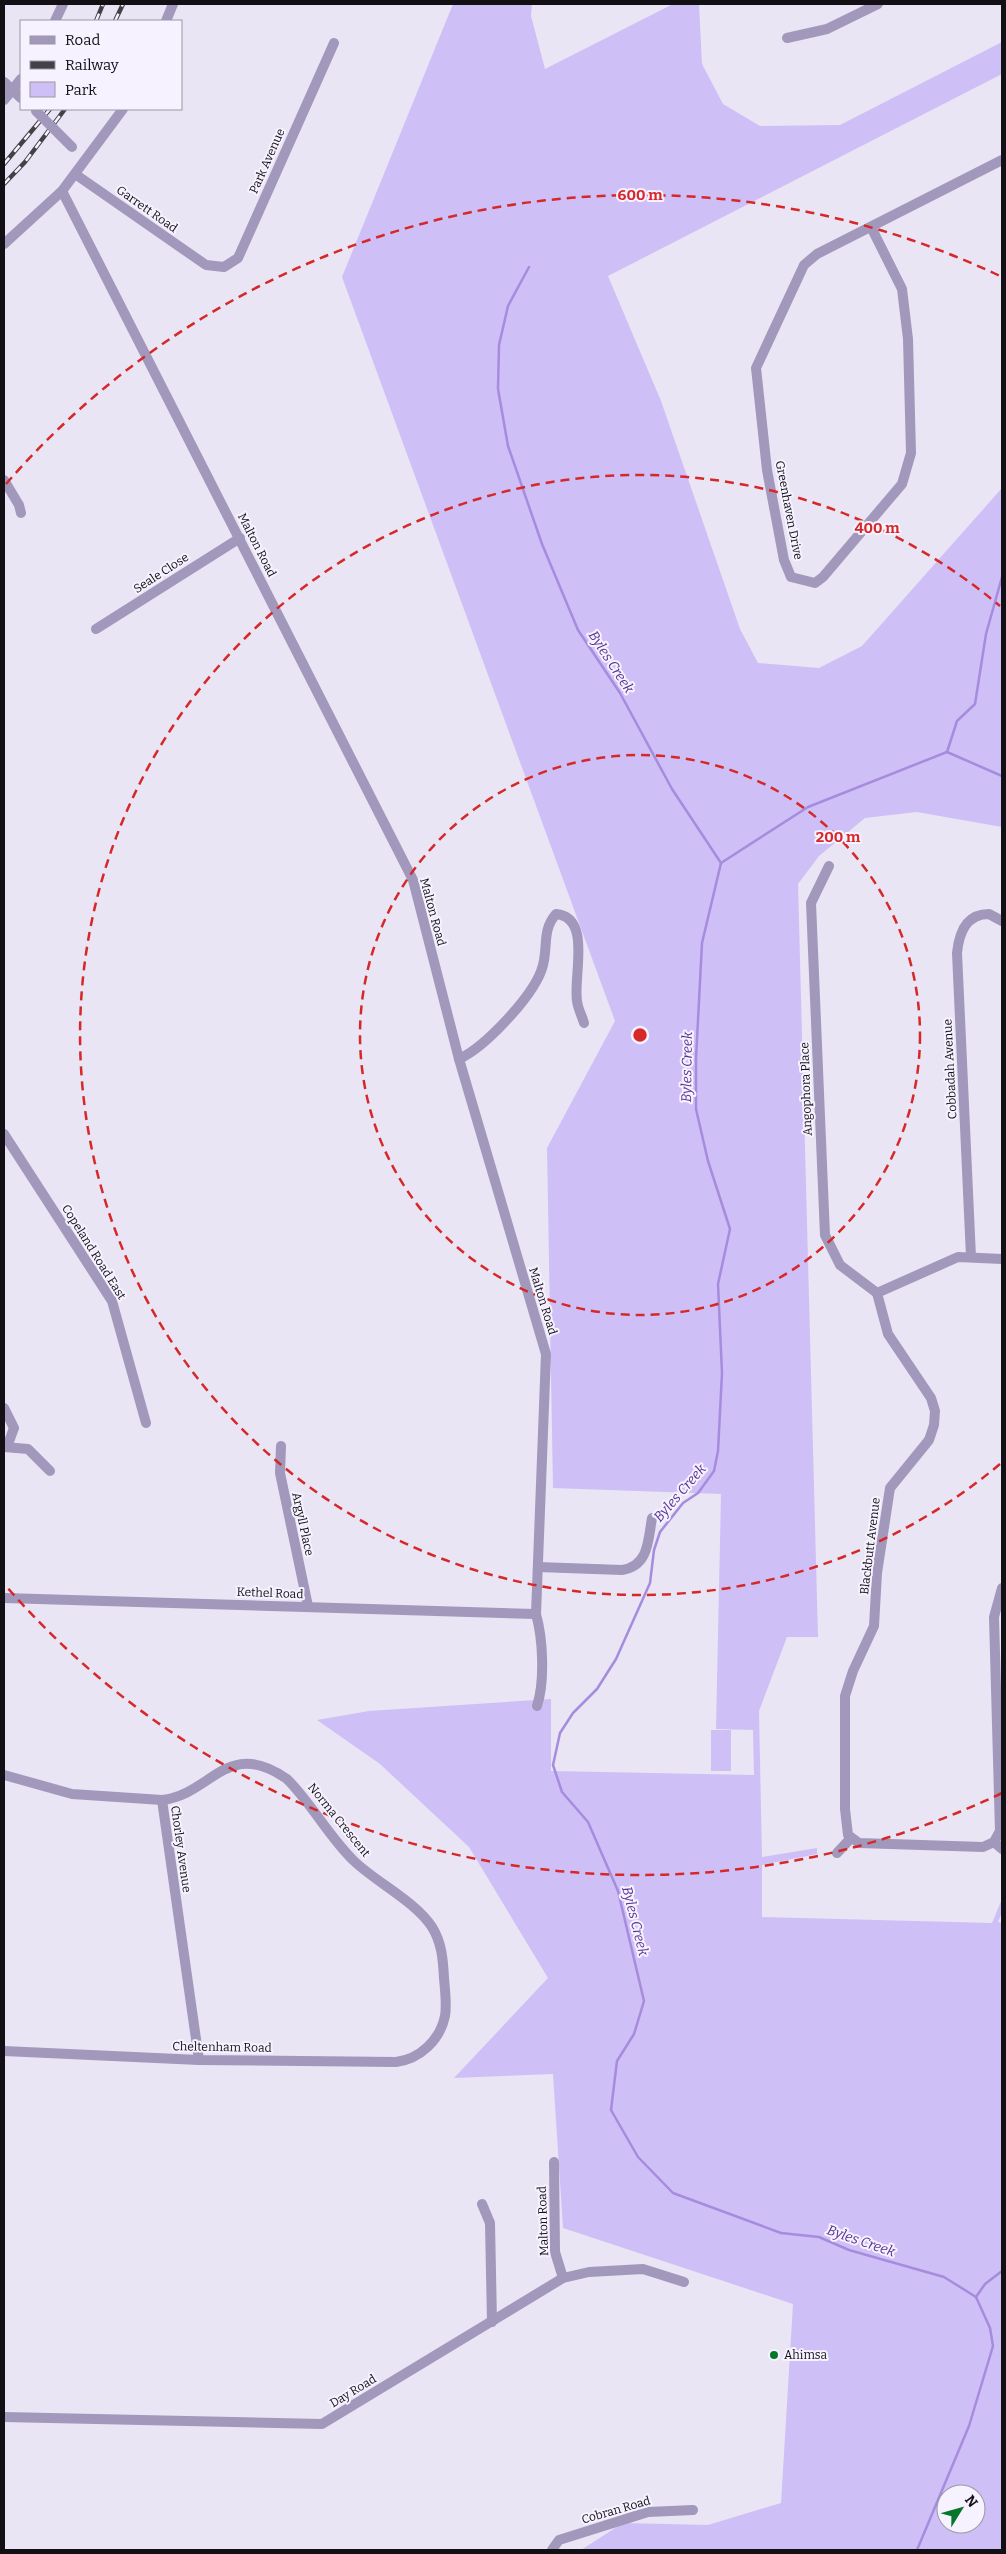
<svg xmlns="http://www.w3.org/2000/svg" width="1006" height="2554" font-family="Bitter,serif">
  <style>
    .green { fill: #cfbff7; fill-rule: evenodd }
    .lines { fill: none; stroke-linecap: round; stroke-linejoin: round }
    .stream { stroke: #a58cdd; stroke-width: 2.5 }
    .minor { stroke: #a298bc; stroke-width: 10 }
    .rail-casing { stroke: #434148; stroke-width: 4.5 }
    .rail { stroke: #f6f2ff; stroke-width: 2.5; stroke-dasharray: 8; stroke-linecap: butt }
    .minor-bridge { stroke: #a298bc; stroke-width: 10 }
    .ring { fill: none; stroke: #d62828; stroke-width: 2.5; stroke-dasharray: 9 6 }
    .poi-dot { fill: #04772b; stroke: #f6f2ff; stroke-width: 2 }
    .labels { text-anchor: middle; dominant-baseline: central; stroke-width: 4; stroke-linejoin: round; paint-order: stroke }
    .street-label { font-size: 12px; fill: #121015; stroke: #f6f2ff }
    .poi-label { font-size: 12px; fill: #121015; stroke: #f6f2ff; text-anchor: start }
    .water-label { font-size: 14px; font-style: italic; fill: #573291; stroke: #f6f2ff }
    .centre { fill: #d62828; stroke: #f6f2ff; stroke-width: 2.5 }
    .ring-label { font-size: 15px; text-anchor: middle; font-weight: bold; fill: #d62828; stroke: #f6f2ff; stroke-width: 4; stroke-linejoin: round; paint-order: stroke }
  </style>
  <rect width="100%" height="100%" fill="#e9e5f4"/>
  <g class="green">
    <path d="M453 4H532L531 16 545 69 673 4H699L702 64 723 104 760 126 840 125 1002 42V74L608 276 661 401 740 629 758 663 819 668 862 646 1002 488V827L917 812 865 818 819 856 798 884 818 1637H787L759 1711 762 1857 817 1848V1854L762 1865V1917L992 1923 1002 1899V1912L998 1922 1002 1923V2550H581L623 2523 708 2525 781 2503 793 2304 563 2228 553 2074 454 2078 548 1978 469 1847 380 1764 317 1720 369 1711 551 1699V1771L754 1775 753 1730 716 1729 721 1494 553 1488 547 1148 615 1021 342 277ZM946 2494H976V2524H946Z"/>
    <rect x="711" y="1730" width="20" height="41"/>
  </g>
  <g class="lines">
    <g class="stream">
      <polyline points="529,267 508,306 499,345 498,389 508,446 542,544 578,630 620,693 672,789 721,863 702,943 696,1059 696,1109 708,1161 730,1229 718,1284 722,1373 718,1451 714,1471 698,1493 683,1503 660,1532 654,1550 650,1583 616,1659 597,1689 573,1713 560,1733 553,1765 562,1792 588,1822 618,1891 644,2001 634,2034 617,2061 611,2110 638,2157 673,2193 781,2233 819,2237 849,2250 944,2277 976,2297 990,2328 993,2346 969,2426 917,2550"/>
      <polyline points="947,752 957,721 975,704 986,634 1002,577"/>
      <polyline points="721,863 808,807 947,752 1002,776"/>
      <polyline points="976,2297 985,2284 1002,2271"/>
    </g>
    <g class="minor">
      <polyline points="55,21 63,4"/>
      <polyline points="166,21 173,4"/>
      <polyline points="787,38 827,29 878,4"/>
      <polyline points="4,82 21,98"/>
      <polyline points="4,100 21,79"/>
      <polyline points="75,174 206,265 224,267 238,258 334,43"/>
      <path d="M62 191 413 880 459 1059 546 1354 536 1614C543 1639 545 1681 537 1706"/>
      <polyline points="871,227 902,289 908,339 911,453 902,484 823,577 815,583 791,577 784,560 767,470 756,368 804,265 817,254 1002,160"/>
      <polyline points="4,244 62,191 123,109"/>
      <polyline points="4,480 19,505 21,513"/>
      <polyline points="96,629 240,538"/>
      <polyline points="829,866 811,903 825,1235 840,1265 877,1293"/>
      <path d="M459 1059C485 1047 536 994 543 965 548 946 542 930 556 914 592 917 573 976 577 1001 578 1009 582 1016 584 1023"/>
      <polyline points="4,1134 112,1301 146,1423"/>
      <path d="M971 1257 957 953C959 933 966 914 989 914L1002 921"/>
      <polyline points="1002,1259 958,1257 877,1293 888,1334 931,1398 935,1411 934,1425 929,1440 890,1488 877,1573 874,1626 853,1671 845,1696 845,1809 848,1835 859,1843 983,1847 994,1842 1000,1831 994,1617 1002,1588"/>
      <polyline points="4,1408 14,1428 7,1447"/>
      <polyline points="281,1446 280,1473 308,1606"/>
      <polyline points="4,1447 28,1449 50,1471"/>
      <path d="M538 1567 622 1570C649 1566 648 1540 652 1518"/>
      <polyline points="4,1598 536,1614"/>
      <polyline points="4,1775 72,1794 162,1800 199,2060"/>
      <polyline points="994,1842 1002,1849"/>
      <polyline points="837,1853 851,1838"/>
      <path d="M4 2051 199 2060 396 2062C420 2059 440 2040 445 2016 447 2004 445 1991 444 1978 443 1960 442 1943 432 1927 415 1901 377 1883 354 1861 329 1837 312 1804 287 1779 226 1737 213 1794 162 1800"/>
      <polyline points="554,2162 555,2252 563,2278"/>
      <polyline points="482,2204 490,2223 492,2322"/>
      <polyline points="4,2417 322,2424 563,2278 589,2272 643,2269 684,2282"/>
      <polyline points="552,2550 559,2540 648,2512 693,2510"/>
    </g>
    <defs>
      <g id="rail">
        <polyline points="96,21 103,4"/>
        <polyline points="115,21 123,4"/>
        <polyline points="4,164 50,109"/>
        <polyline points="4,184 25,162 65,109"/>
      </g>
    </defs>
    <use href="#rail" class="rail-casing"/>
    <use href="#rail" class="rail"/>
    <polyline class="minor-bridge" points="36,111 72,147"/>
  </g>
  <g class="ring">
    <circle cx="640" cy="1035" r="280"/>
    <path d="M1000 1464A560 560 0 1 1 1000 606"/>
    <path d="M1002 1793A840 840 0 0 1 6 1586M6 484A840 840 0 0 1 1002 277"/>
  </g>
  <circle class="poi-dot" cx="774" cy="2355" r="5"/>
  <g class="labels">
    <g class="street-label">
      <text transform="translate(267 161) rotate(-66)">Park Avenue</text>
      <text transform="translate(147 209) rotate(35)">Garrett Road</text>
      <text transform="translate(789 510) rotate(79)">Greenhaven Drive</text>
      <text transform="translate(257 545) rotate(63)">Malton Road</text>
      <text transform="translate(161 573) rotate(-33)">Seale Close</text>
      <text transform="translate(433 912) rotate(75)">Malton Road</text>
      <text transform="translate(950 1069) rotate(-93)">Cobbadah Avenue</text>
      <text transform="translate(806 1089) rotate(-92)">Angophora Place</text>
      <text transform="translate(94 1252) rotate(58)">Copeland Road East</text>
      <text transform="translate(543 1301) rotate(73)">Malton Road</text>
      <text transform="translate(303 1524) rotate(78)">Argyll Place</text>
      <text transform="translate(870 1546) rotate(-83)">Blackbutt Avenue</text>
      <text transform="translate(270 1593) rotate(2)">Kethel Road</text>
      <text transform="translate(339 1820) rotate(51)">Norma Crescent</text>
      <text transform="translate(181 1849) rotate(82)">Chorley Avenue</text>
      <text transform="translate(222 2047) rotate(1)">Cheltenham Road</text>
      <text transform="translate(543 2221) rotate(-92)">Malton Road</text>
      <text transform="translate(353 2391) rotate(-31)">Day Road</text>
      <text transform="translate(616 2510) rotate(-16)">Cobran Road</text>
    </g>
    <g class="poi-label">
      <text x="784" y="2355">Ahimsa</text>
    </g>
    <g class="water-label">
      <text transform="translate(611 662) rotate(57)">Byles Creek</text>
      <text transform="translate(687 1067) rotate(-89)">Byles Creek</text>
      <text transform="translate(680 1493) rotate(-49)">Byles Creek</text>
      <text transform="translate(635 1921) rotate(76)">Byles Creek</text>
      <text transform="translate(861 2241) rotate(19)">Byles Creek</text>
    </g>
  </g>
  <circle cx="640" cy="1035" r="8" class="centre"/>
  <g class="ring-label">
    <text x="640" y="200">600 m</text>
    <text x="877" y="533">400 m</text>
    <text x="838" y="842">200 m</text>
  </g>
  <rect width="1006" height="2554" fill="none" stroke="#121015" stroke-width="10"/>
  <rect x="20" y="20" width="162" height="90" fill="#f6f2ff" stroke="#9b98a1"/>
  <rect x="30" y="36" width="25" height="8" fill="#a298bc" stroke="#9b98a1"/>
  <text x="65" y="45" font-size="15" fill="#121015">Road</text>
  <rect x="30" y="61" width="25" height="8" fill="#434148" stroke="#9b98a1"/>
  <text x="65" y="70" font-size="15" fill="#121015">Railway</text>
  <rect x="30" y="82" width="25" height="15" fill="#cfbff7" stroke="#9b98a1"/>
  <text x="65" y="95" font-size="15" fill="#121015">Park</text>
  <g transform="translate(961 2509) rotate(53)"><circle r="24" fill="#f6f2ff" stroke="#9b98a1"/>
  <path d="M0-4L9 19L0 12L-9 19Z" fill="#04772b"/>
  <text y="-8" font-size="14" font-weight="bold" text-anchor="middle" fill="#121015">N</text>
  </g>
</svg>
